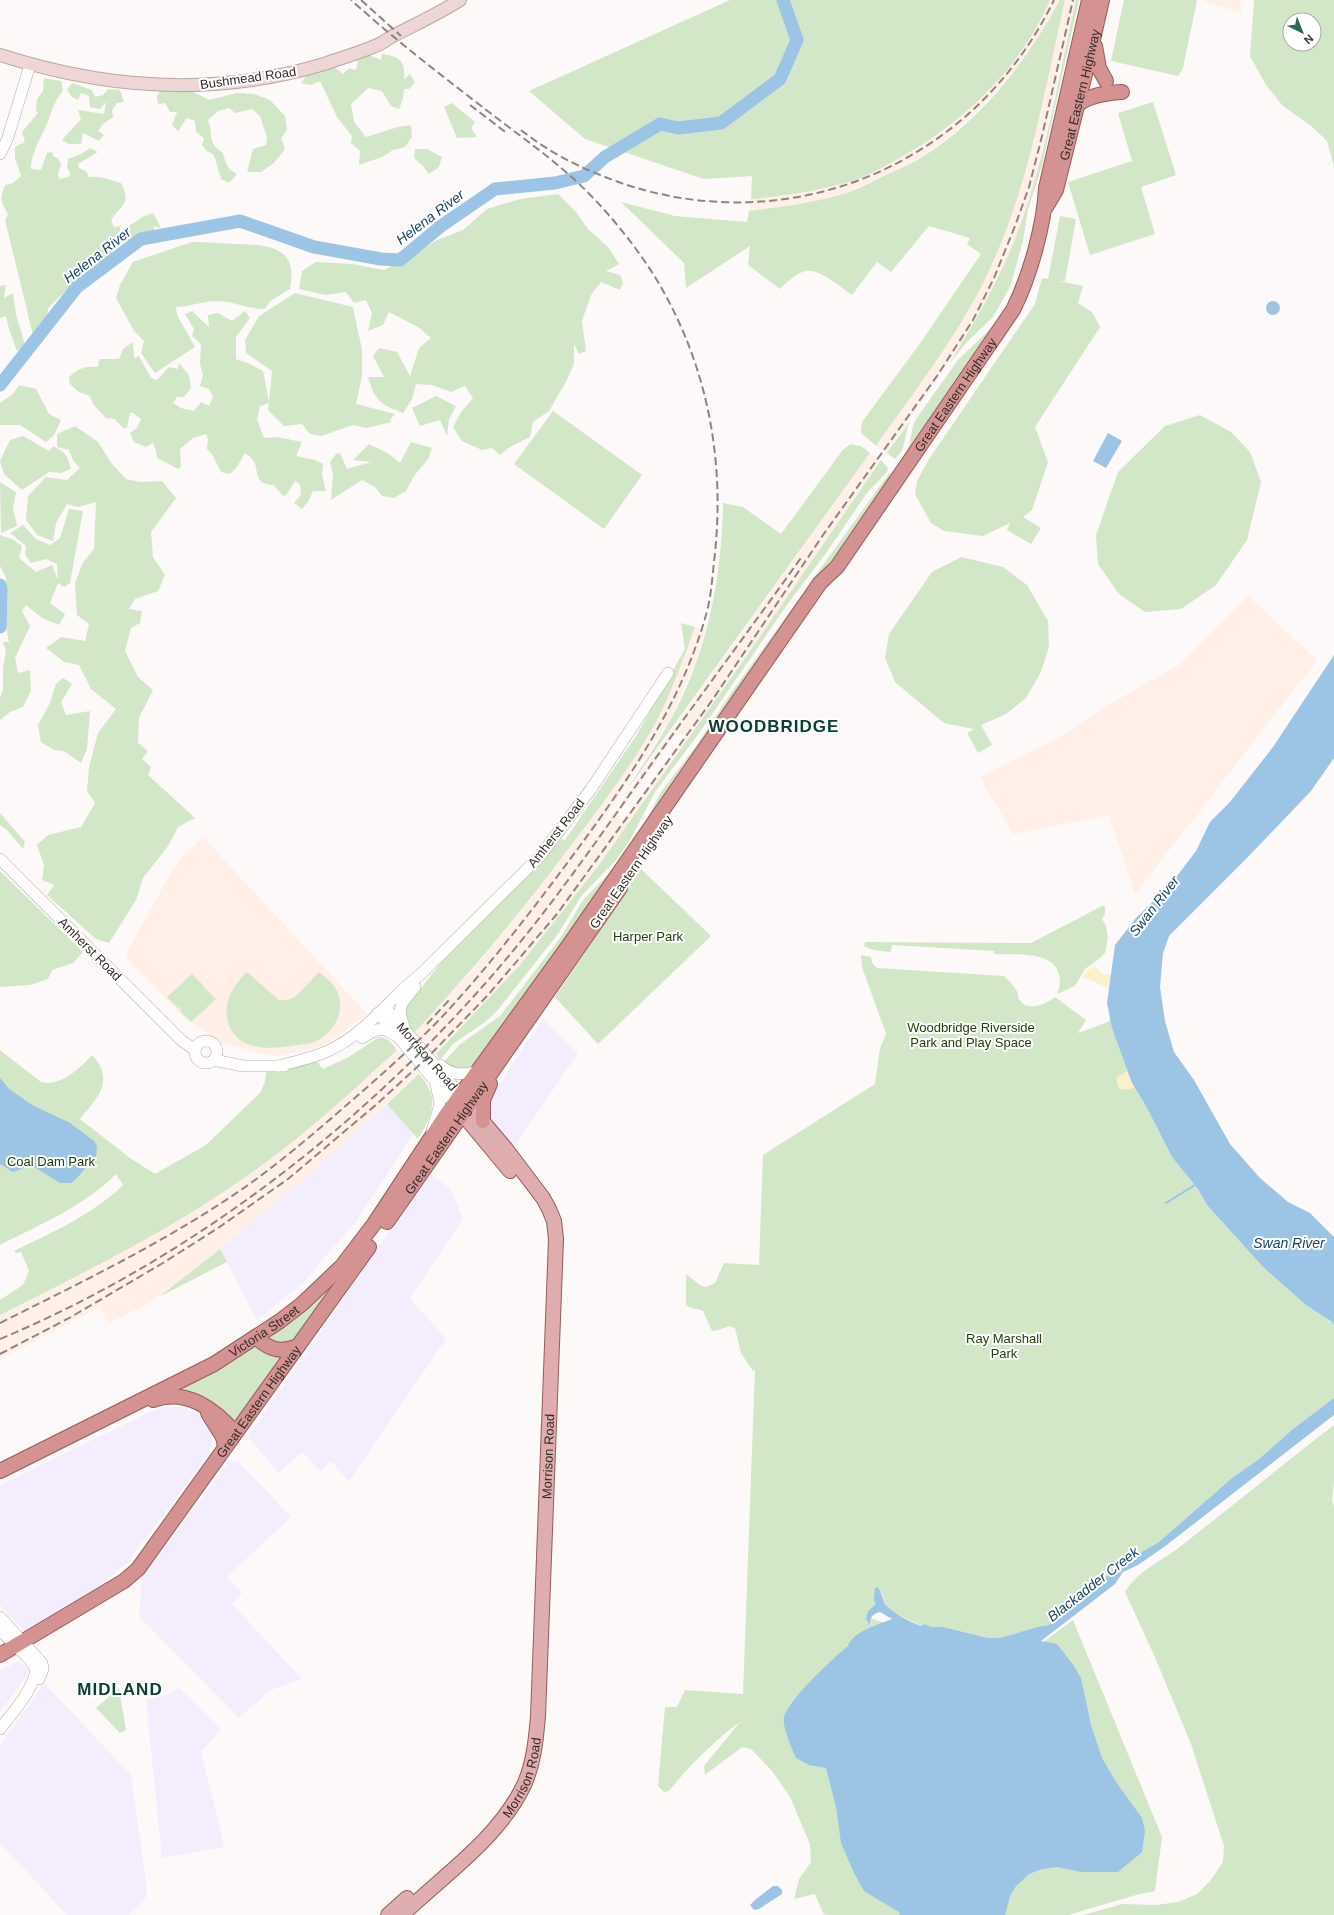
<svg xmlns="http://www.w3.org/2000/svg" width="1334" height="1915" font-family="Arial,sans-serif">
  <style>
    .commercial { fill: #f4edfe }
    .built { fill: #ffefe7; fill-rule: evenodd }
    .green { fill: #d2e6c8; fill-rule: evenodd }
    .sand { fill: #fbf1cb }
    .water { fill: #9bc4e5 }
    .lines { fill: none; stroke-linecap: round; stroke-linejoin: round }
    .stream { stroke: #9bc4e5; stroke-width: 2 }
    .river { stroke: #9bc4e5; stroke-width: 13 }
    .tertiary-casing { stroke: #b9a89f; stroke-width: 12 }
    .secondary-casing { stroke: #b9a89f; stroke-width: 14 }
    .primary-casing { stroke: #955c5b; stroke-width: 16 }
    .trunk-casing { stroke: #955c5b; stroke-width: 16 }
    .tertiary { stroke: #fff; stroke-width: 11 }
    .secondary { stroke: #efd6d6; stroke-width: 12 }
    .primary { stroke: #dfadad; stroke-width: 14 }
    .trunk { stroke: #d49292; stroke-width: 14 }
    .rail { stroke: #8c8683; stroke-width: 2; stroke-dasharray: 8 4; stroke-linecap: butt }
    .labels { text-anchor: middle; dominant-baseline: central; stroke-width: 4; stroke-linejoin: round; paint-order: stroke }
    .street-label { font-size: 13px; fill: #332c28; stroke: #fff }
    .park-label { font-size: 13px; fill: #204205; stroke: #fff }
    .water-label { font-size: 14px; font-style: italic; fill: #154465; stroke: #fff }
    .district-label { font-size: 17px; font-weight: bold; letter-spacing: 1px; fill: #0b4133; stroke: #fff }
  </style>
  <rect width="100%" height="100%" fill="#fdf9f8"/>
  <g class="commercial">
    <polygon points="543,1019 578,1053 514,1147 494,1122 490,1107 494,1091"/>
    <polygon points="387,1104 414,1133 358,1219 302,1284 257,1320 220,1249 310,1173"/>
    <polygon points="429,1174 450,1188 463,1219 410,1298 446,1339 349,1481 331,1461 320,1471 302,1452 279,1473 248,1437"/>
    <polygon points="163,1407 181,1407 199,1413 211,1434 212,1445 207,1457 127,1563 96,1588 24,1631 0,1605 0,1485 145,1414"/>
    <polygon points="230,1460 240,1463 291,1517 227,1577 242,1593 232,1604 302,1679 271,1690 239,1718 139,1617 142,1577"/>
    <polygon points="18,1661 30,1670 0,1712 0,1671"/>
    <polygon points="44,1683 131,1775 147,1890 145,1899 128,1915 67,1915 0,1843 0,1745"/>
    <polygon points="179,1688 221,1730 201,1752 222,1835 223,1847 162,1858 146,1700 169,1694"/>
  </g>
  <g class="built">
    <polygon points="1050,0 1060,0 1042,33 1003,86 952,134 923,156 877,179 837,196 806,203 749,211 751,199 783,196 851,181 907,154 942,132 966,112 990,89 1014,61 1028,41"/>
    <polygon points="1065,0 1076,0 1035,179 1014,244 986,304 970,331 887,453 876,446 963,319 993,263 1011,218 1038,118"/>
    <polygon points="1204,0 1240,0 1242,13 1204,1"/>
    <path d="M870 453 881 460 741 664 596 869 519 966 436 1054 415 1032 468 975 523 909 588 823 636 754 656 721 672 687 695 627 706 629 696 660 671 718 610 811 556 889 613 813ZM678 731 685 736 623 820 617 815Z"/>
    <polygon points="1248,596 1317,660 1135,894 1109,815 1013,834 980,777 1057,739 1115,701 1180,664"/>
    <polygon points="203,837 367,1014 323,1047 274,1056 222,1043 187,1020 129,962 126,954 170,874 181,858"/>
    <polygon points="397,1050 419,1074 310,1173 184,1278 148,1304 108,1323 100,1307 0,1359 0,1315 146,1239 216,1197 276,1155"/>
  </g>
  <g class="green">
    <path d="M730 0H1050C1020 70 960 126 894 161 880 169 864 177 849 182 817 191 784 196 751 199L752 176 704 179 585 139 529 91Z"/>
    <path d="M1060 0H1065C1045 88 1030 180 993 262 964 328 917 387 876 446L861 433 862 422 921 342 981 254 967 244 970 238 929 226 891 272 877 262 852 295C842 288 819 268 806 271 796 273 787 282 780 289L748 265 750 246 686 288 684 263 621 202 675 216 747 222 749 211C778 207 807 204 835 196 853 192 872 182 888 174 900 168 913 163 924 156 983 118 1027 61 1060 0Z"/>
    <path d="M1076 0H1079L1041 169 1028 209 1023 241 1010 287 993 317 967 342 949 364C973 325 996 286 1013 244 1044 168 1058 80 1076 0Z"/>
    <polygon points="1124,0 1197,0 1183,68 1178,76 1111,61"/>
    <path d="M1254 0H1334V167L1327 141 1310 125 1283 106 1266 85 1250 56ZM1290 20H1314V44H1290Z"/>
    <path d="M382 54C399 56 406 61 404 79L410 74 415 83 409 89H404L403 99 399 109 391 106 382 91 368 88 351 104 354 122 366 137 398 127 411 125 412 137 405 147 393 150 382 157 359 165 360 151 351 143 352 136 337 117 320 81 311 85 301 83 307 75 334 67 343 74 349 68 356 70 358 60 369 55 381 60Z"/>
    <path d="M44 78 61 81 63 91C53 102 51 115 45 128 39 142 31 153 31 169L41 170 47 153 52 152 54 157 58 158 61 164 58 174 59 179 69 177 70 173 67 167 68 159 83 153 90 148 98 152 78 164 79 168 86 171 89 177H100L121 183C132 206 121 203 111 221L114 227 120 226V232L144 216 153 213 161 228 154 226V231L136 236 127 242 119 243C115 252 104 264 94 267 90 268 85 268 81 268L80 277 48 308 47 318 39 325 33 335 5 220 8 214C0 200 0 200 5 185L13 183 21 176 15 158V147L25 142 22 132 38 113 36 111 37 99 43 91Z"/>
    <polygon points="72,83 92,90 95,97 103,95 108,89 120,90 124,102 117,103 112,110 113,117 103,124 98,131 104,135 99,141 83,133 81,144 69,144 62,140 81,119 78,110 104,114 106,102 100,109 90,107 89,96 81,93 78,100 72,97 67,90"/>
    <path d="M161 90 193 92 209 100 236 93 254 94 270 100 285 116 287 130 281 138 285 149 274 163 261 172H247L253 149 266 145 267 137 260 116 252 109 235 113 229 108 218 111 208 120C214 135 207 143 223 153 225 162 228 170 237 174L229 183 221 179 214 155 207 151 202 145 204 138 196 132 195 121 187 118 178 131 172 125 177 112H170L165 103 158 104 157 96Z"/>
    <polygon points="1153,102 1176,175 1141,187 1155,234 1090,255 1068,182 1132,161 1118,113"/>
    <polygon points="452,103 475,122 471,128 477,137 457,138 444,107"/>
    <polygon points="415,149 427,149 442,157 439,167 429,174 422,165 414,158"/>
    <path d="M558 194 576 212 588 229 608 247 619 264 606 271 620 275 623 283 620 290 601 282 591 295 582 321 586 351 579 354 574 344V364L567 380 549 411 533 422 530 437 510 447 500 455 492 448 482 450 462 441 453 427 461 412 473 398 465 386 451 392 432 385 416 384 412 399 403 413C380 404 375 401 368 377H384L373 356 379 348 397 352 410 376 419 348 431 338 418 327 389 312 383 325 368 331 372 313 366 300 354 303 346 292 326 295 299 289 302 271 316 262 352 264 384 270 421 251 435 241 463 230 487 209 520 199Z"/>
    <polygon points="1060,216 1076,219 1065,281 1059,281 1083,286 1078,303 1092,312 1100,327 1035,427 1048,462 1032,510 1023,517 1041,528 1031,544 1007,530 1010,523 983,536 944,531 931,523 915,494 917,481 929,459 1035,304 1042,278 1048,279"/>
    <path d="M192 242C206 242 221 243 236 244 268 245 299 246 290 289L270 301 265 309C247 309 234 301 216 301 202 301 190 307 176 307L177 315 195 347 155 373 141 353 144 341 134 331 116 298 120 285 133 262Z"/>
    <polygon points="6,285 4,298 13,293 16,314 25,345 17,351 9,329 6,316 0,318 0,286"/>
    <path d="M295 293 353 307 362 350V376L356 404 395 414 390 420 392 422 366 428 353 425 321 436 310 434 302 424 284 426 268 410 269 403 260 406 257 419 264 438 277 437 302 442 296 456 315 460 323 464 322 475 326 491H313L309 500 302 509 294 503 301 495 300 484 295 481 287 494 283 496 274 485C251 484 261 470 252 459 251 457 247 455 245 453L237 467 230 474 221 472 212 454 207 449 208 439 206 434 193 438 180 449 181 467 178 469 157 458 156 451 153 443 146 447 134 442 130 433 137 428 141 419 133 413H130L127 428H123L115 419 106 418 93 404 90 396 79 392 70 384 69 377C79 368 85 366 98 367L99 359H119L123 349 133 342 134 358 139 356 151 378 157 380 169 367 178 369 179 363 189 375 191 388 184 397H177L173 403 181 408 194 411 201 402 209 406 213 397 209 389 200 386 203 375 200 364 201 344 192 336 194 329 185 314 192 311 209 327 208 315 218 313 232 321 245 311 250 318 236 337V359L248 363 263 371 269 402 272 371 246 353 245 340 259 316Z"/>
    <polygon points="990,329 992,330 904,458 909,446 913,426 916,419 958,360"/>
    <polygon points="19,385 36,389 49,414 61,420 54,435 46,442 20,425 0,425 0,403 13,394"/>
    <polygon points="436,396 456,406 449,419 447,436 440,420 420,426 412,408"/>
    <polygon points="553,411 642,475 604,529 514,464"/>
    <polygon points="1200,415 1231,432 1250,452 1261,482 1247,540 1216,585 1181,609 1145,612 1119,594 1098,564 1096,535 1118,472 1165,426"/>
    <path d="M910 421C904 434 907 449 895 459L887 453Z"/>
    <polygon points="75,426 98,442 112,464 126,479 140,482 162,481 176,498 151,532 153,557 165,575 158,591 135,599 129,609 142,611 140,623 131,628 125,651 138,677 153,690 139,718 138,743 148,751 142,759 151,767 148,775 195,818 178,827 168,846 143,878 136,900 109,943 96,939 47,895 54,885 42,880 44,865 37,845 48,835 81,827 95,803 87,791 89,767 98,733 116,709 91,689 79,665 64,662 46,648 61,637 85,641 89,624 77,615 75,584 82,564 94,549 96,502 78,507 67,504 56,523 53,541 37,535 26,520 28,496 46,477 67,480 80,468 73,460 69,450 57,447 57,434"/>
    <path d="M23 436 49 451 53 446C67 453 67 455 71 469L61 473 49 472 22 490 4 474 0 461 10 440Z"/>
    <polygon points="411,442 432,448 428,459 414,476 406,491 394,498 382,496 375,487 362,480 331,500 333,474 330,462 336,454 340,453 347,469 371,462 353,460 369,444 389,454 400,463"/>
    <path d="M850 444 861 446 870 453 541 909C585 847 633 786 671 719 707 654 722 577 723 503L743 507 781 534 842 451Z"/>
    <polygon points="881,460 888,468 887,472 867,493 826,553 789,602 697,736 655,792 629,842 617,859 582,895 558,934 497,1011 485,1022 453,1044 440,1060 436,1054 519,966 596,869 741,664"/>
    <path d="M890 472C891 489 852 535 840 550 763 656 689 766 615 874L583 914 565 944 532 988 486 1054 475 1067 470 1070 457 1073 450 1071 442 1064 459 1045 500 1016 561 937 583 900 620 862 638 835 661 792 696 746 731 693Z"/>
    <polygon points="0,482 16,492 13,508 17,526 1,533"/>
    <polygon points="69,509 83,511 70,583 64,587 58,583 50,603 65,614 59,625 42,618 26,605 22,611 30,626 15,658 18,673 30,670 31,691 23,707 10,712 0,720 0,698 3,690 3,668 6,651 3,642 9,642 5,621 6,578 0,566 0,535 12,539 22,546 19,558 36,572 52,565 58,580 57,564 46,559 31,563 25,555 26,546 10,533 23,525 36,539 50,545 60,538"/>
    <polygon points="961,557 1003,567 1027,585 1048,621 1049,647 1041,672 1026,698 1006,714 981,725 992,745 978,753 967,733 976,728 973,729 944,723 895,682 885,658 889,634 932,572"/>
    <path d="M681 623 695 627C683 659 672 692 656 722 632 765 602 805 572 844 522 911 472 971 415 1032L408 1025 404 1007C424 987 438 964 458 944 492 909 530 878 561 839L565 840 636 736 685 649Z"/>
    <polygon points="63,678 72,684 61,702 66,715 90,711 87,749 81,763 64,751 54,750 41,742 38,725 50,703 56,684"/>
    <polygon points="0,813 25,842 23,849 7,830 0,825"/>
    <polygon points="641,869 711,936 598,1044 555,997"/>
    <polygon points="0,871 83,952 73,963 52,970 48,979 30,985 0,987"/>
    <path d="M1102 906H1105V914L1102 919 1106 926 1108 938 1105 953 1099 959 1085 969 1075 986 1057 994C1058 990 1060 987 1060 982 1060 949 1017 955 994 954V951L892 945 891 952C881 951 873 951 864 946L865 942 1031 943Z"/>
    <path d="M861 955 871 957 872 963 877 968 1004 976C1006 977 1017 990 1018 993 1019 997 1017 995 1019 999 1027 1013 1047 1004 1055 997L1086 1020 1078 1033 1108 1022 1110 1018 1132 1083 1146 1106 1172 1157 1198 1189 1207 1205 1264 1268 1306 1305 1332 1322 1334 1326V1398L1293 1429 1259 1459 1232 1478 1159 1542 1133 1557 1064 1609C1055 1617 1055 1627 1041 1626L1000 1638H988L943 1627H931L925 1624 921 1626 893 1612 886 1606 881 1591 876 1604 868 1611 870 1624V1618L885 1623 1035 1648 1073 1620 1162 1837 1155 1891 1136 1895 1068 1915H827L823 1913 815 1894 794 1899 799 1879 811 1862 810 1844 790 1797 773 1772 751 1749 742 1747 705 1775 704 1766 740 1722C718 1737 685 1770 669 1791L664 1792 658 1786 665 1707H677L685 1690 743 1694 755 1369 753 1371 741 1353 735 1328 729 1326 719 1330 712 1331 703 1311C697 1308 691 1309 686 1305V1274L700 1285 706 1287 715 1283 724 1263 759 1265 763 1155 875 1084 880 1048 886 1034 862 967Z"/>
    <path d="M247 972 279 1000H287L293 998 298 994 319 972C324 976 330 981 334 986 348 1005 337 1030 318 1040 312 1044 304 1044 297 1045 271 1050 232 1052 227 1017 224 1000 235 983 247 972Z"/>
    <polygon points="192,974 204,986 202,989 204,987 216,999 191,1022 180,1011 182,1007 179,1009 167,997"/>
    <path d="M379 1037C388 1037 392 1044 397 1050 348 1095 298 1141 244 1178 167 1232 83 1273 0 1315V1300L23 1285 29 1271 21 1252 16 1253 14 1251C53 1232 92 1215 123 1185L116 1174C83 1207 41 1224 0 1245V1050L41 1082C61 1087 80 1068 92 1055 116 1081 97 1098 80 1119L130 1158 155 1174 206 1145 260 1093 265 1082 267 1066 301 1065 317 1062 323 1069 349 1057Z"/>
    <path d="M419 1074C440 1097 433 1114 418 1139L387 1104Z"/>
    <polygon points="220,1249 227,1262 159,1297"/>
    <polygon points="327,1287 332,1292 290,1343 279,1348 265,1336"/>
    <polygon points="258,1342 285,1352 234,1430 225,1419 168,1395"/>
    <path d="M1334 1425V1480L1332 1500 1334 1507V1915H1083L1122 1904 1156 1905 1178 1902 1197 1894 1210 1881 1223 1862 1224 1846 1191 1744 1154 1655 1125 1592C1138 1570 1162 1561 1181 1546 1232 1506 1282 1465 1334 1425Z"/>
    <polygon points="119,1688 126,1730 120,1733 96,1708"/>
  </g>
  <g class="sand">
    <polygon points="1094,966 1103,974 1112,975 1108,988 1083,977 1087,971"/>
    <polygon points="1127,1071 1135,1088 1121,1090 1118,1086 1116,1078"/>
  </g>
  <g class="water">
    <circle cx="1273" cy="308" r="7"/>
    <polygon points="1108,433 1122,441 1106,468 1093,461"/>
    <polygon points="1334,655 1334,758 1311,791 1246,859 1169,936 1163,953 1160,987 1165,1021 1174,1052 1194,1080 1230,1144 1260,1178 1288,1202 1310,1213 1334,1237 1334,1326 1332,1322 1306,1305 1264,1268 1207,1205 1198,1189 1172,1157 1146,1106 1132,1083 1112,1028 1107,1003 1115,945 1136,918 1170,885 1196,851 1210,822 1230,802 1273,747"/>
    <polygon points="0,1078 9,1089 32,1105 70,1123 94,1141 97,1146 96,1156 76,1179 71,1183 60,1183 31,1165 13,1172 0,1164"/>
    <path d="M1334 1398V1415L1164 1547 1138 1565 1123 1572 1115 1584 1041 1641 1057 1644 1074 1666 1081 1678 1091 1725 1102 1758 1116 1782 1142 1818 1145 1831 1142 1852 1118 1872H1081L1057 1867 1042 1869 1029 1874 1016 1886 1010 1896 1005 1915H900L899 1912 864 1891 854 1873 841 1843 836 1807 826 1768 809 1765 796 1758C792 1749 782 1726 784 1717 790 1698 832 1659 848 1646 852 1632 880 1624 892 1619L880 1612C872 1614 870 1617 870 1625L866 1619 868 1611 876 1604 874 1600 875 1588 877 1587C882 1592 882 1598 885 1604 889 1611 914 1624 921 1626L925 1624 931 1627H943L988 1638H1000L1041 1626C1055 1627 1055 1616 1064 1609L1133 1557 1159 1542 1232 1478 1259 1459 1293 1429Z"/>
    <polygon points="773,1886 778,1886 782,1890 782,1894 759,1909 754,1910 750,1905 756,1899"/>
  </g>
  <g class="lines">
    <polyline class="stream" points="1166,1203 1195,1185"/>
    <g class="river">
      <polyline points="0,385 77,287 141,239 240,221 314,247 381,259 400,260 441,226 495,189 555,183 584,176 605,157 660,124 678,128 721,123 780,79 797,40 783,0"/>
      <polyline points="0,585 1,588 0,627"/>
    </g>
    <defs>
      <g id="tertiary">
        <polyline points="0,154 7,140 30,65"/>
        <polyline points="0,859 181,1040 195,1050"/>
        <path id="s1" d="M385 1007 461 1095"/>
        <polyline points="378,1013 454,1104"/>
        <path d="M404 1026C396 1006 402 1003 415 987"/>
        <path d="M362 1038C374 1030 382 1025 394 1035"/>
        <circle cx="206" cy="1052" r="11"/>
        <polyline points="214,1060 243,1066 284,1066"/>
        <path d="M440 1065C452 1076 463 1075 478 1071"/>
        <path d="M278 1066C295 1062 312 1058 328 1051 366 1034 389 998 421 974L540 856 591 789 668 673"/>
        <polyline points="432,1131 440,1104 436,1084"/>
        <polyline points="0,1617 42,1663 43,1669 39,1679"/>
        <path d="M0 1630 29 1659 36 1668C34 1690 13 1712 0 1729"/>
      </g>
      <path id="secondary" d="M0 55C108 90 215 97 324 64 341 58 359 53 375 46 381 44 386 40 391 37 414 25 438 14 460 0"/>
      <g id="primary">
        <polyline points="455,1105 510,1171"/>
        <polyline points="388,1915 407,1898"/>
        <path id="s2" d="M402 1915C444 1875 498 1839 524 1785 534 1763 536 1739 538 1716L556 1239 554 1221 549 1209 543 1198 506 1149 461 1096"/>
      </g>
      <g id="trunk">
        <polyline points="1095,46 1099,68 1106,81"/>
        <path d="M1077 105C1089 95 1107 93 1122 92"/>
        <path id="s3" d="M1046 207 1056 190 1087 66 1102 0"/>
        <polyline points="483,1121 483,1100 490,1084"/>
        <path id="s4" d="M387 1222 620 888"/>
        <path d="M256 1337C269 1350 281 1353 298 1346"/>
        <path d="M153 1400C186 1388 215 1409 235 1433"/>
        <polyline points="208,1413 223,1437 225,1446"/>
        <path id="s5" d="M0 1471 214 1364 280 1321 302 1304 342 1266 374 1224 446 1115 567 948 820 583 837 567 1013 310C1030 276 1044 226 1046 188L1089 0"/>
        <path id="s6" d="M0 1655 124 1581 138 1569 369 1247"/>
      </g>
    </defs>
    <use href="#tertiary" class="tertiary-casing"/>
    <use href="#secondary" class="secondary-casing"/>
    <use href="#primary" class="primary-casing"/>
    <use href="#trunk" class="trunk-casing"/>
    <use href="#tertiary" class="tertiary"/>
    <use href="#secondary" class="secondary"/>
    <use href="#primary" class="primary"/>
    <use href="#trunk" class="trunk"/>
    <g class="rail">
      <polyline points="361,0 401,36"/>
      <polyline points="470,105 508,134"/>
      <path d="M521 130C552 155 589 172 627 185 798 240 976 161 1054 0"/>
      <polyline points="427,1024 451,998"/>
      <path d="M0 1323C86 1280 173 1238 251 1183 285 1158 317 1131 349 1103 380 1076 412 1048 441 1018 492 963 538 903 582 843 634 772 682 700 706 615 711 598 712 580 714 562 726 462 708 364 655 277 633 242 605 208 575 180 544 152 509 128 476 102 433 69 391 36 351 0"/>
      <path d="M0 1339C182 1263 351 1135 482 987 542 920 593 846 645 773 697 700 751 628 803 555"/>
      <polyline points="0,1354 71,1317 163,1263 218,1228 288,1179 377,1104 428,1057 488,995 557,914 713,699 823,535 937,376 973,320 994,278 1015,226 1029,187 1042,136 1073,0"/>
    </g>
  </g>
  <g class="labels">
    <g class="street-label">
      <text transform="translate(248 78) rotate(-8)">Bushmead Road</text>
      <text stroke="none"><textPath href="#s3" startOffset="118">Great Eastern Highway</textPath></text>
      <text stroke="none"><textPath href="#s5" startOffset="1467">Great Eastern Highway</textPath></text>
      <text transform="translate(556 833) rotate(-52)">Amherst Road</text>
      <text transform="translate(631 872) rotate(-55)">Great Eastern Highway</text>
      <text transform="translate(90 949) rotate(45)">Amherst Road</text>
      <text stroke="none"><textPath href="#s1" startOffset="65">Morrison Road</textPath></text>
      <text stroke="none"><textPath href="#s4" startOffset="103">Great Eastern Highway</textPath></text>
      <text stroke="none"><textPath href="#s5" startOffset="299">Victoria Street</textPath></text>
      <text stroke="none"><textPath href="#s6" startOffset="369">Great Eastern Highway</textPath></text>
      <text stroke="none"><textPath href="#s2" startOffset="510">Morrison Road</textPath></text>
      <text stroke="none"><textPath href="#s2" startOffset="186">Morrison Road</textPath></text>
    </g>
    <g class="park-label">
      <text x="648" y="936">Harper Park</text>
      <text x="971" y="1027">Woodbridge Riverside<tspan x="971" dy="15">Park and Play Space</tspan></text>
      <text x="51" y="1161">Coal Dam Park</text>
      <text x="1004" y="1338">Ray Marshall<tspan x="1004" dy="15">Park</tspan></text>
    </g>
    <g class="water-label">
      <text transform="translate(430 217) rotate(-37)">Helena River</text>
      <text transform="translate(97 255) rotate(-38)">Helena River</text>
      <text transform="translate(1154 906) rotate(-52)">Swan River</text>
      <text x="1289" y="1243">Swan River</text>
      <text transform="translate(1093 1584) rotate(-38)">Blackadder Creek</text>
    </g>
    <g class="district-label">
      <text x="774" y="726">WOODBRIDGE</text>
      <text x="120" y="1689">MIDLAND</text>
    </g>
  </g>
  <g transform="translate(1302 32) rotate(137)"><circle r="19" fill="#ffffff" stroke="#adaba9"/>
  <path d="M0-3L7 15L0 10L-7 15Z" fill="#296855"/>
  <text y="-6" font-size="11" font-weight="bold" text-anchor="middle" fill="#332c28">N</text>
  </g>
</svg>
